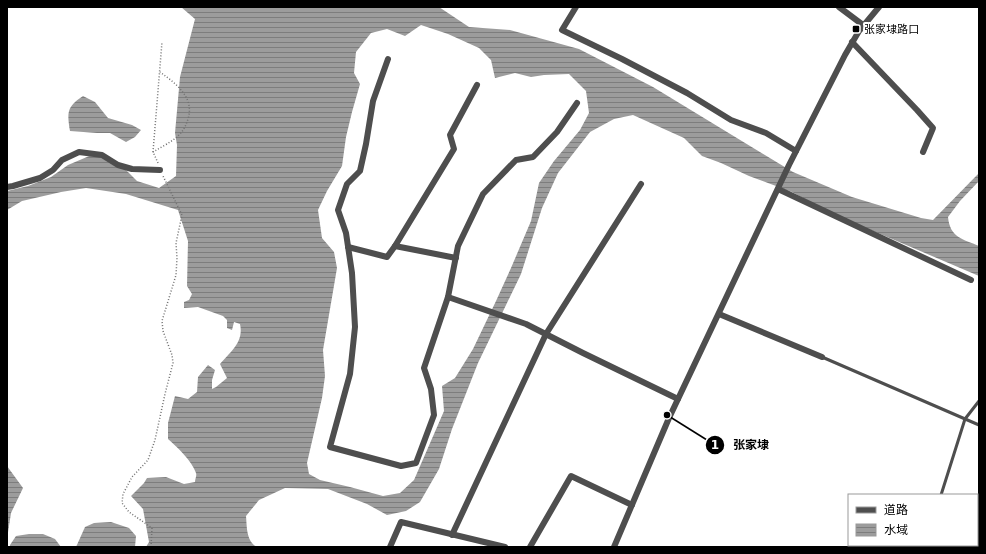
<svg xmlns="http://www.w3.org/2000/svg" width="986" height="554" font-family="'DejaVu Sans','Noto Sans SC',sans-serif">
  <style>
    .water { fill: url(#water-rules); fill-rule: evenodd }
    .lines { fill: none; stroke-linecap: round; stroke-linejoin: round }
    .path { stroke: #707070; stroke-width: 1.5; stroke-dasharray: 1 2; stroke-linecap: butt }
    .service { stroke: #4e4e4e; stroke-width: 3 }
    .minor { stroke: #4e4e4e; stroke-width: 6 }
    .poi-dot { fill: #000; stroke: #fff; stroke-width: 1.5 }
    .labels { text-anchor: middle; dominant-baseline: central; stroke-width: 4; stroke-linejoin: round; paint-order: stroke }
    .poi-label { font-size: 11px; fill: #000; stroke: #fff; text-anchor: start }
    .leader { fill: none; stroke: #000; stroke-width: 1.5 }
    .callout-dot { fill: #000; stroke: #fff; stroke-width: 1.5 }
    .mark-label { font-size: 12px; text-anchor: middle; font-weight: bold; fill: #fff }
    .callout-label { font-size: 12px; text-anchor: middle; font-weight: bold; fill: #000; stroke: #fff; stroke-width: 4; stroke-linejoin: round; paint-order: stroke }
  </style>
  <defs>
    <pattern id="water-rules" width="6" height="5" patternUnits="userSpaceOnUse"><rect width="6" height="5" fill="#9c9c9c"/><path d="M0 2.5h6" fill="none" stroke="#7d7d7d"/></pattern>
  </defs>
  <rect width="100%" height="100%" fill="#fff"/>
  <g class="water">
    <path d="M181 7H439L469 27 510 30 579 49 653 87 793 172 852 197 921 218 933 220 979 173V181L960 201 948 217C950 238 963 239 979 246V276L831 213 792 192 749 176 721 163 702 156 684 138 633 115 614 119 590 132 558 173 542 208 521 274 478 363 452 429 439 469 420 502 406 511 387 515 367 504 328 489 285 488 259 500 246 516C247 527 246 541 257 547H146L149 542 143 509 131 496 144 483 147 478 166 477 184 484 195 482C195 479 197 476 196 473 192 461 177 447 168 439V423L175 396 188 399 197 392 198 377 208 365 215 370 212 380V389L216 387 227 378 220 364C231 351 244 342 240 324L234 322 232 330 227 328V320L223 316 198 307 184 308V302L189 300 192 294 187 286 188 241 178 210 126 194 86 188 61 192 22 201 7 210V191L28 186 51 177 68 165 94 154 120 164 137 181 159 188 176 176 177 145 175 133 180 77 195 19ZM421 25 448 34 479 48 491 60 495 78 515 73 531 77 544 75 569 74 586 91 589 113 580 130 554 161 539 183 531 221 511 268 496 301 473 349 455 378 442 386 444 411 414 480 400 493 383 496 350 487 320 480 309 474 307 463 322 398 325 376 323 350 337 268 334 252 322 238 318 210 327 191 342 166 346 137 352 112 360 84 354 73 356 52 371 33 387 29 405 36Z"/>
    <path d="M83 96 95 102 108 118 132 125 141 130 135 137 126 142 110 133H97L70 131C67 111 67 107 83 96Z"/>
    <polygon points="7,466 23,488 11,513 7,539"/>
    <polygon points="111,522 129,528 136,536 135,547 76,547 85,527 94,523"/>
    <polygon points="29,534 43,534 55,539 61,547 10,547 10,545 16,536"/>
  </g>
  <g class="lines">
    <g class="path">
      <path d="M153 152C161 147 172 142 179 135 184 130 186 125 188 119 195 97 175 83 160 72"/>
      <polyline points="158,163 153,152 162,42"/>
      <polyline points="151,547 152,528 129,512 122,503 123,494 132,477 148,460 155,440 165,394 173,363 172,355 163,331 162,321 176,275 177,258 176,243 182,215 163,176"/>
    </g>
    <g class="service">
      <polyline points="822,357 979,425"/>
      <polyline points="941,495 965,419 979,401"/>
      <polyline points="925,547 925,545"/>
    </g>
    <g class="minor">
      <polyline points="576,7 562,30 622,59 687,93 731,120 766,133 796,151"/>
      <polyline points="839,7 863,25"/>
      <polyline points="852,42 917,110 933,128 923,152"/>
      <polyline points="388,59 373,101 366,144 360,171 347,184 338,210 346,233 352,273 355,327 350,374 330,447 401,466 416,463 434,415 431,389 424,368 448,297 458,246 483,194 516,160 533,157 557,132 577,103"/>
      <polyline points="7,187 13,186 40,178 53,170 62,160 79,152 102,155 118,165 132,169 160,170"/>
      <polyline points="778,189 971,280"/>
      <polyline points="395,246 454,149 450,135 477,85"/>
      <polyline points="348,247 387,257 395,246 456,258"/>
      <polyline points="448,297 526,324 583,353 678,399"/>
      <polyline points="719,314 822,357"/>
      <polyline points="452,535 546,334 641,184"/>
      <polyline points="390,547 401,522 505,547"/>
      <polyline points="530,547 571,476 632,505"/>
      <polyline points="614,547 669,418 789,165 845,55 859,31 879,7"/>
    </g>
  </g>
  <rect class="poi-dot" x="852" y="25" width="8" height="8" rx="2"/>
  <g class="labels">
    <g class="poi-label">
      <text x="864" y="29">张家埭路口</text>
    </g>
  </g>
  <path class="leader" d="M667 415L715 445"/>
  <g class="callout-dot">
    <circle cx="667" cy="415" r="4"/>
    <circle cx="715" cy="445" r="10"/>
  </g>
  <g class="mark-label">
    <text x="715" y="449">1</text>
  </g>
  <g class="callout-label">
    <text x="751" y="449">张家埭</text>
  </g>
  <rect width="986" height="554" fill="none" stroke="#000000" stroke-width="16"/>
  <rect x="848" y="494" width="130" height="52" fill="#ffffff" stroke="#999999"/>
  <rect x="856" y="507" width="20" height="6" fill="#4e4e4e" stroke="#999999"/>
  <text x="884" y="514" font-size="12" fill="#000000">道路</text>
  <rect x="856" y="524" width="20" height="12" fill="url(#water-rules)" stroke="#999999"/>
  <text x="884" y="534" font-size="12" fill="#000000">水域</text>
</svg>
